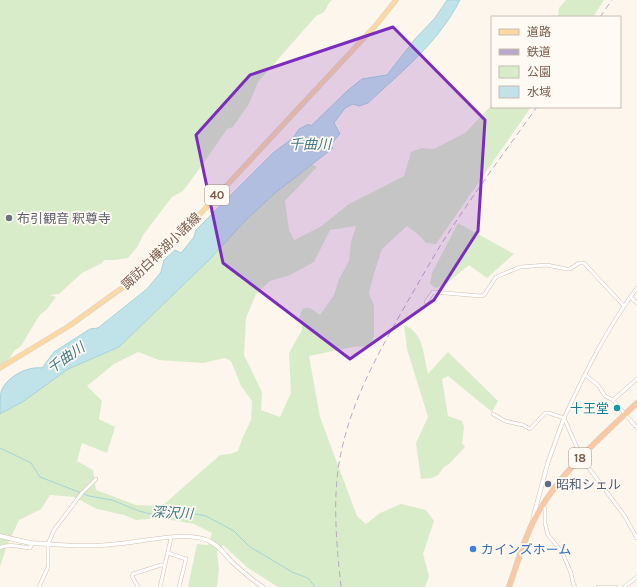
<svg xmlns="http://www.w3.org/2000/svg" width="637" height="587" font-family="Karla,'Noto Sans JP',sans-serif">
  <style>
    .green { fill: #d8ecc9; fill-rule: evenodd }
    .water { fill: #bfe3e8; stroke: #a5d3da }
    .lines { fill: none; stroke-linecap: round; stroke-linejoin: round }
    .stream { stroke: #a5d3da; stroke-width: 1 }
    .minor-casing { stroke: #d1beb0; stroke-width: 4 }
    .tertiary-casing { stroke: #d1beb0; stroke-width: 4.5 }
    .secondary-casing { stroke: #d6c0b0; stroke-width: 5 }
    .primary-casing { stroke: #dad1cd; stroke-width: 5.5 }
    .trunk-casing { stroke: #dad1cd; stroke-width: 6 }
    .minor { stroke: #fff; stroke-width: 3 }
    .tertiary { stroke: #fff; stroke-width: 3.5 }
    .secondary { stroke: #fff; stroke-width: 4 }
    .primary { stroke: #fbd9a5; stroke-width: 4.5 }
    .trunk { stroke: #f9c8a4; stroke-width: 5 }
    .rail { stroke: #b9a8c9; stroke-width: 1; stroke-dasharray: 6 4; stroke-linecap: butt }
    .marked { fill: #7b2cbf; fill-opacity: 0.2; stroke: #7b2cbf; stroke-width: 3; stroke-linejoin: round }
    .worship-dot { fill: #6b7280; stroke: #fffaf3; stroke-width: 1.5 }
    .culture-dot { fill: #0f9aa8; stroke: #fffaf3; stroke-width: 1.5 }
    .service-dot { fill: #5c6f8a; stroke: #fffaf3; stroke-width: 1.5 }
    .shop-dot { fill: #3f7fe0; stroke: #fffaf3; stroke-width: 1.5 }
    .labels { text-anchor: middle; dominant-baseline: central; stroke-width: 3.5; stroke-linejoin: round; paint-order: stroke }
    .shield { fill: #fffaf3; stroke: #a28b7f; stroke-width: 1 }
    .shield-label { font-size: 12px; font-weight: bold; fill: #7a5c4d }
    .worship-label { font-size: 13px; fill: #5b616d; stroke: #fffaf3; text-anchor: start }
    .street-label { font-size: 13px; fill: #7a5c4d; stroke: #fffaf3 }
    .culture-label { font-size: 13px; fill: #0d838f; stroke: #fffaf3; text-anchor: end }
    .service-label { font-size: 13px; fill: #4e5e75; stroke: #fffaf3; text-anchor: start }
    .shop-label { font-size: 13px; fill: #366cbe; stroke: #fffaf3; text-anchor: start }
    .water-label { font-size: 14px; font-style: italic; fill: #437c86; stroke: #fffaf3 }
  </style>
  <rect width="100%" height="100%" fill="#fdf6ec"/>
  <g class="green">
    <path d="M0 0H332C324 7 329 12 317 15L258 82 249 104 233 127 227 129 210 154 183 191 172 197 143 235 138 246 128 258 114 260H104L102 263 82 273 59 294 50 295 56 297 47 309 39 316 21 346 14 351 10 358 0 366Z"/>
    <polygon points="566,0 604,0 593,17 558,17 559,8"/>
    <path d="M492 98V107H531L436 244 426 243 420 236 407 226 382 249 373 277 369 293 374 306V337L369 346 353 347 309 356 320 417 357 516 366 524 380 513 401 504 426 510 434 521 423 554 429 576 425 587H278L248 568 223 545 217 551 219 569 217 587H188L197 544 208 545 212 533 194 524 160 518 136 520 124 515 97 509 74 497 50 495 41 509 19 520 6 548 0 567V414L24 401 68 369 119 347 210 259 245 221 275 193 311 164 317 167 285 201 289 230 294 240 320 227 349 204 404 176 411 152 422 148 434 149 465 133 491 106ZM356 226 351 242 349 261 339 279 334 295 320 315 310 308H303L299 317 302 325V330L289 353 291 393 280 417 261 410 262 392 244 355 246 318 256 294 270 281 288 276 314 262 330 230ZM138 352 159 360 203 363 225 358 231 361 241 386 252 401 251 420 242 439 238 451 230 454 220 455 162 506 136 505 96 490 93 470 77 461 82 443 107 453 115 427 99 419 102 401 87 386 114 364Z"/>
    <polygon points="458,223 514,254 487,278 469,265 446,284 436,288 430,284 432,273"/>
    <path d="M404 325C424 333 423 354 428 374L448 352 498 401 492 412 448 376 442 379 448 416 462 421 464 427 462 443 465 447 450 463 443 468 438 475 432 478 421 479 416 443 428 417 407 349Z"/>
  </g>
  <path class="water" d="M447 0H460C438 43 402 71 368 103L359 106 353 104 345 108 334 123 340 134 330 145 333 148 275 193 245 221 210 259 119 347 68 369 24 401 0 414C0 407 0 398 1 392 6 377 27 366 42 368L54 352 90 329 98 328 147 289 161 272 164 260 175 250 181 253 194 237 196 230 273 153 293 138 299 129 309 124 311 126 347 91 362 79 387 75 415 39 435 18Z"/>
  <g class="lines">
    <polyline class="stream" points="0,448 31,463 40,477 89,496 112,500 139,511 151,514 190,513 206,516 234,531 250,547 259,552 292,572 308,578 315,587"/>
    <defs>
      <g id="minor">
        <path d="M637 288C607 328 585 373 564 418L582 459 624 515 637 538"/>
        <polyline points="630,297 637,303"/>
        <polyline points="426,302 433,292 481,296 484,295 496,277 520,267 547,265 566,269 570,269 579,263 584,263 624,306"/>
        <polyline points="585,375 598,385 605,396 613,400 637,428"/>
        <polyline points="613,400 637,379"/>
        <polyline points="493,414 505,421 523,425 530,429 545,413 549,413 564,418"/>
        <polyline points="543,505 545,509 545,523 548,535 562,552 571,573 573,583 575,587"/>
        <path d="M0 548C7 543 22 547 30 548L32 544"/>
        <polyline points="168,553 186,559 179,587"/>
        <polyline points="39,587 48,567 48,544 54,530 82,493 96,479"/>
        <polyline points="138,587 132,576 133,574 161,565 164,565"/>
        <polyline points="160,587 171,538"/>
        <polyline points="598,587 616,587"/>
        <polyline points="624,587 637,577"/>
      </g>
      <g id="tertiary">
        <polyline points="533,521 533,518 548,462 564,418"/>
        <path d="M48 544C71 546 93 547 116 544 141 542 184 531 207 540 218 544 224 554 232 562 242 571 252 580 263 587"/>
      </g>
      <polyline id="secondary" points="0,536 30,543 48,544"/>
      <polyline id="primary" points="0,368 69,326 129,283 143,271 187,228 377,24 396,0"/>
      <path id="trunk" d="M509 587C517 564 524 539 535 518 560 472 600 438 637 403"/>
    </defs>
    <use href="#minor" class="minor-casing"/>
    <use href="#tertiary" class="tertiary-casing"/>
    <use href="#secondary" class="secondary-casing"/>
    <use href="#primary" class="primary-casing"/>
    <use href="#trunk" class="trunk-casing"/>
    <use href="#minor" class="minor"/>
    <use href="#tertiary" class="tertiary"/>
    <use href="#secondary" class="secondary"/>
    <use href="#primary" class="primary"/>
    <use href="#trunk" class="trunk"/>
    <g class="rail">
      <polyline points="600,17 612,0"/>
      <path d="M341 587C337 548 333 509 338 470 347 408 375 359 405 306 421 279 436 251 453 226 480 185 509 146 537 107"/>
    </g>
  </g>
  <path class="marked" d="M393 27 485 120 478 231 434 300 350 359 223 263 196 135 250 75Z"/>
  <circle class="worship-dot" cx="9" cy="218" r="4"/>
  <circle class="culture-dot" cx="617" cy="408" r="4"/>
  <circle class="service-dot" cx="548" cy="484" r="4"/>
  <circle class="shop-dot" cx="473" cy="549" r="4"/>
  <g class="labels">
    <g class="shield">
      <rect x="205" y="185" width="24" height="20" rx="3"/>
      <rect x="569" y="448" width="22" height="20" rx="3"/>
    </g>
    <g class="shield-label">
      <text x="217" y="195">40</text>
      <text x="580" y="458">18</text>
    </g>
    <g class="worship-label">
      <text x="17" y="218">布引観音 釈尊寺</text>
    </g>
    <g class="street-label">
      <text transform="translate(161 251) rotate(-44)">諏訪白樺湖小諸線</text>
    </g>
    <g class="culture-label">
      <text x="609" y="408">十王堂</text>
    </g>
    <g class="service-label">
      <text x="556" y="484">昭和シェル</text>
    </g>
    <g class="shop-label">
      <text x="481" y="549">カインズホーム</text>
    </g>
    <g class="water-label">
      <text x="310" y="144">千曲川</text>
      <text transform="translate(66 358) rotate(-35)">千曲川</text>
      <text transform="translate(172 513) rotate(3)">深沢川</text>
    </g>
  </g>
  <rect x="491" y="16" width="130" height="92" fill="#fffaf3" stroke="#cabbb1"/>
  <rect x="499" y="29" width="20" height="6" fill="#fbd9a5" stroke="#cabbb1"/>
  <text x="527" y="36" font-size="12" fill="#7a5c4d">道路</text>
  <rect x="499" y="49" width="20" height="6" fill="#b9a8c9" stroke="#cabbb1"/>
  <text x="527" y="56" font-size="12" fill="#7a5c4d">鉄道</text>
  <rect x="499" y="66" width="20" height="12" fill="#d8ecc9" stroke="#cabbb1"/>
  <text x="527" y="76" font-size="12" fill="#7a5c4d">公園</text>
  <rect x="499" y="86" width="20" height="12" fill="#bfe3e8" stroke="#cabbb1"/>
  <text x="527" y="96" font-size="12" fill="#7a5c4d">水域</text>
</svg>
